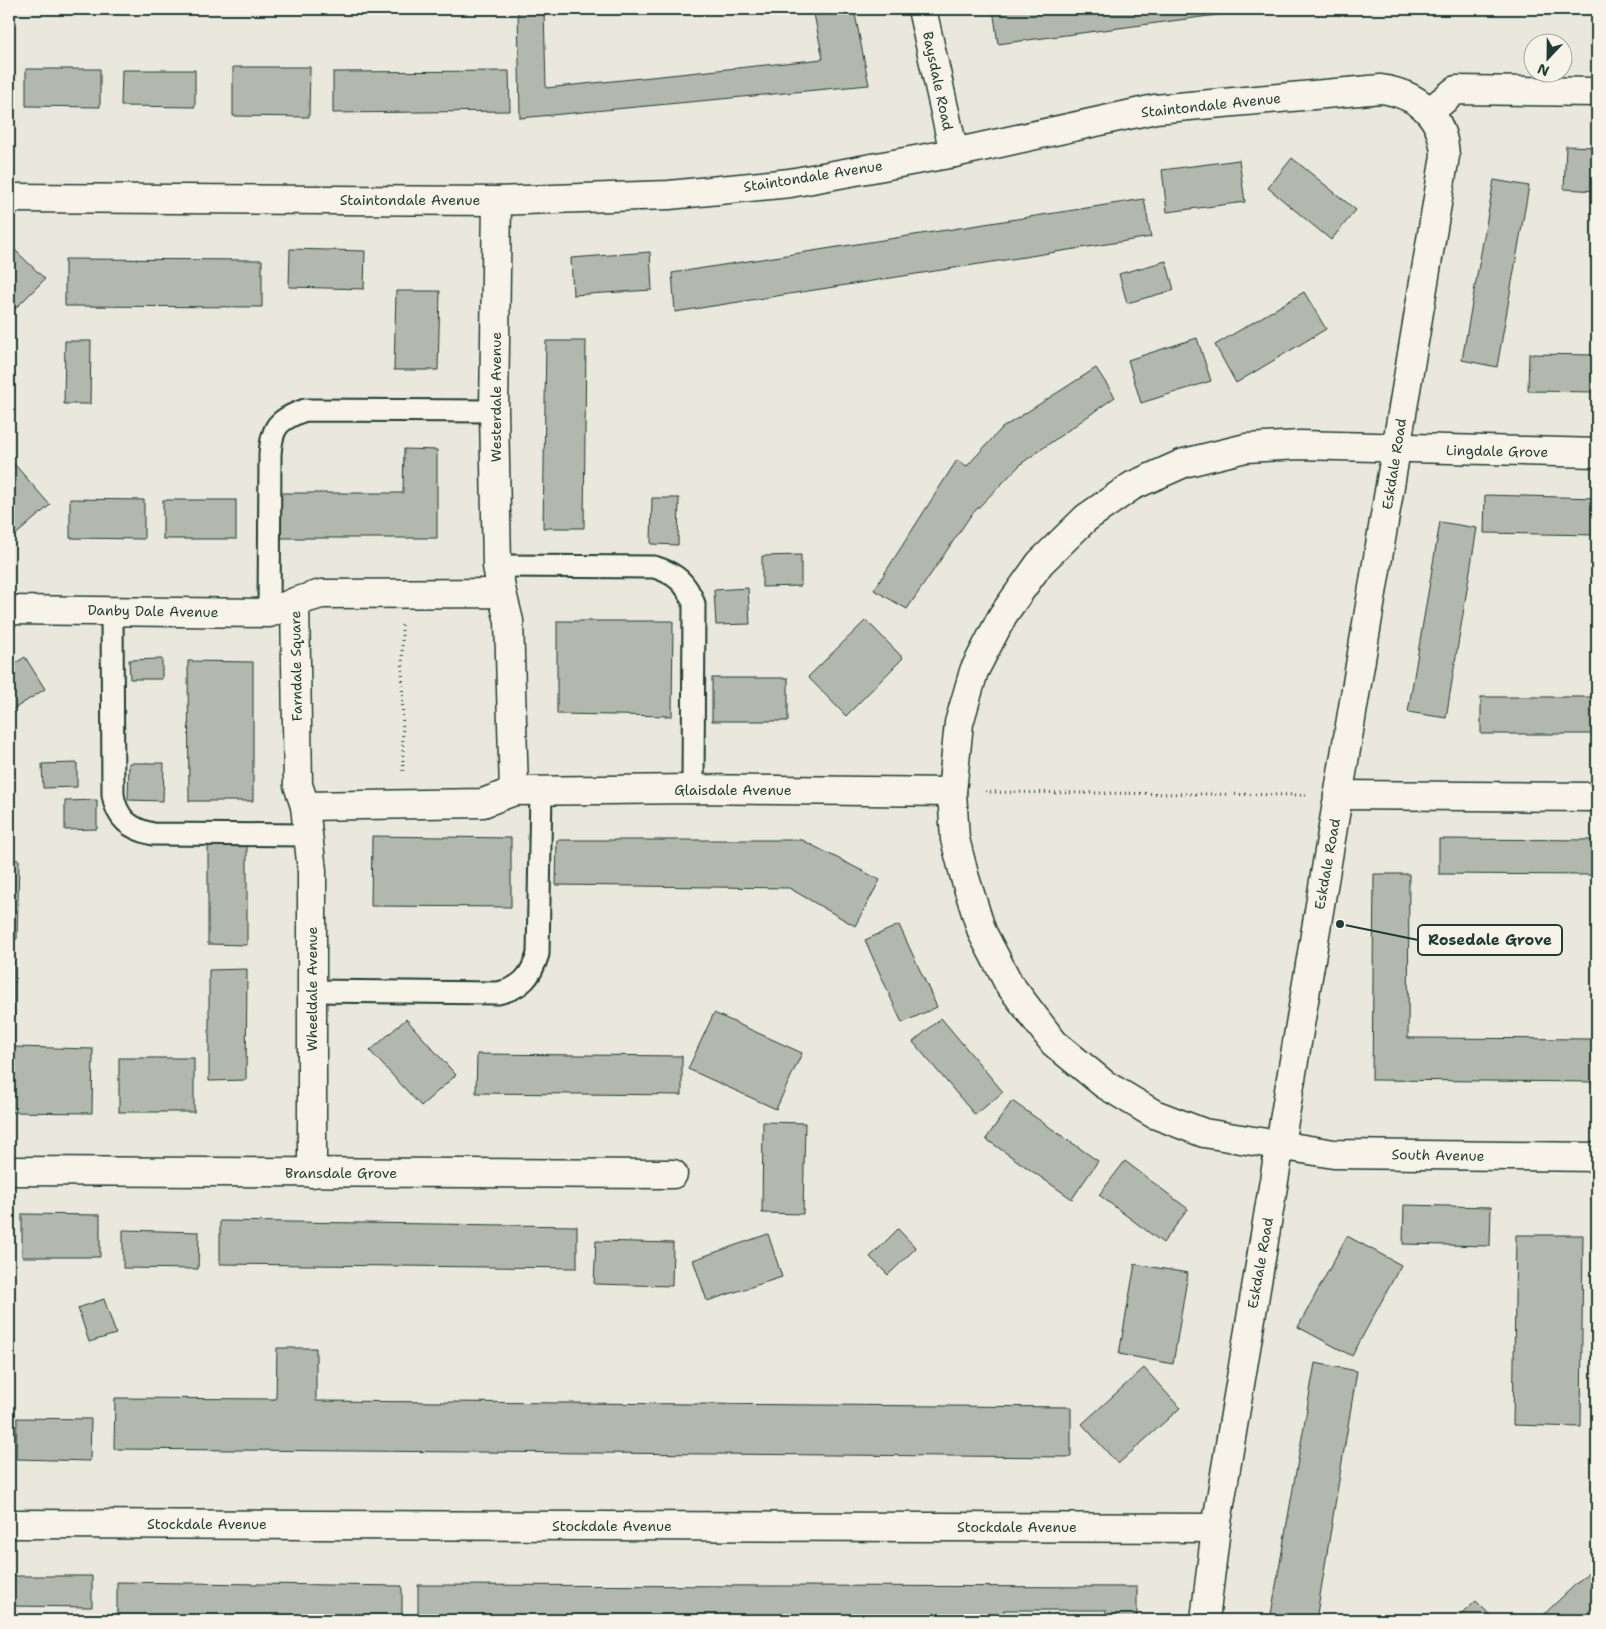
<svg xmlns="http://www.w3.org/2000/svg" width="1606" height="1629" font-family="'Shantell Sans',sans-serif">
  <style>
    .building { fill: #b2b8ae; stroke: #1f3d34 }
    .lines { fill: none; stroke-linecap: round; stroke-linejoin: round }
    .service-casing { stroke: #1f3d34; stroke-width: 25 }
    .minor-casing { stroke: #1f3d34; stroke-width: 31 }
    .path { stroke: #1f3d34; stroke-width: 3; stroke-dasharray: 1 4; stroke-linecap: butt }
    .service { stroke: #f7f3e8; stroke-width: 21 }
    .minor { stroke: #f7f3e8; stroke-width: 28 }
    .labels { text-anchor: middle; dominant-baseline: central; stroke-width: 4; stroke-linejoin: round; paint-order: stroke }
    .street-label { font-size: 14px; fill: #1f3d34; stroke: #f7f3e8 }
    .leader { fill: none; stroke: #1f3d34; stroke-width: 2 }
    .callout-dot { fill: #1f3d34; stroke: #f7f3e8; stroke-width: 2 }
    .callout { fill: #f7f3e8; stroke: #1f3d34; stroke-width: 2 }
    .callout-label { font-size: 15px; text-anchor: middle; font-weight: bold; fill: #1f3d34 }
  </style>
  <rect width="100%" height="100%" fill="#eae8dd"/>
  <filter id="ink" filterUnits="userSpaceOnUse"><feTurbulence type="fractalNoise" baseFrequency=".02" numOctaves="2"/><feDisplacementMap in="SourceGraphic" scale="10" xChannelSelector="R" yChannelSelector="G"/><feConvolveMatrix kernelMatrix="1 2 1 2 8 2 1 2 1" color-interpolation-filters="sRGB"/></filter>
  <g filter="url(#ink)">
    <g class="building">
      <rect x="329" y="9" width="34" height="2"/>
      <polygon points="518,9 544,9 546,88 823,59 813,9 854,9 869,85 520,118"/>
      <polygon points="993,9 1262,9 998,44"/>
      <polygon points="233,67 310,67 309,117 233,116"/>
      <polygon points="26,69 100,69 100,107 26,106"/>
      <polygon points="122,70 195,70 195,107 121,106"/>
      <polygon points="509,71 510,111 333,113 333,72"/>
      <polygon points="1566,146 1597,147 1597,191 1564,189"/>
      <polygon points="1292,158 1356,210 1331,240 1268,188"/>
      <polygon points="1239,160 1245,202 1167,212 1162,170"/>
      <polygon points="1494,180 1529,186 1497,367 1462,360"/>
      <polygon points="1144,199 1151,237 675,312 672,273"/>
      <polygon points="290,249 365,251 364,289 289,287"/>
      <polygon points="15,250 45,279 9,315 9,256"/>
      <polygon points="650,252 652,290 573,295 571,258"/>
      <polygon points="65,259 262,260 262,307 65,306"/>
      <polygon points="1166,261 1174,290 1127,303 1119,274"/>
      <polygon points="396,291 440,291 438,370 394,370"/>
      <polygon points="1304,292 1326,329 1236,383 1215,345"/>
      <polygon points="1197,338 1211,381 1141,403 1128,360"/>
      <polygon points="65,341 91,341 90,404 64,404"/>
      <polygon points="546,341 586,341 584,528 543,528"/>
      <polygon points="1529,354 1597,355 1597,392 1528,391"/>
      <polygon points="1096,368 1115,397 1022,463 971,515 907,609 874,590 957,460 967,466 1002,428"/>
      <polygon points="404,449 437,450 437,538 279,538 279,493 403,493"/>
      <polygon points="9,458 50,505 12,538 9,534"/>
      <polygon points="1485,495 1597,498 1597,535 1484,533"/>
      <polygon points="652,498 679,498 678,545 651,544"/>
      <polygon points="70,499 144,500 144,539 70,538"/>
      <rect x="163" y="500" width="73" height="39"/>
      <polygon points="1440,522 1477,528 1446,718 1408,712"/>
      <polygon points="801,555 801,586 762,587 762,556"/>
      <polygon points="748,588 750,624 716,625 714,590"/>
      <polygon points="866,620 903,658 846,716 808,677"/>
      <polygon points="557,621 673,621 672,716 557,714"/>
      <polygon points="25,657 45,689 9,712 9,667"/>
      <polygon points="162,659 162,679 130,679 129,660"/>
      <polygon points="188,661 253,662 253,801 189,801"/>
      <rect x="712" y="678" width="76" height="43"/>
      <rect x="1481" y="697" width="116" height="37"/>
      <polygon points="77,763 77,787 43,788 42,764"/>
      <polygon points="129,763 164,763 163,801 128,800"/>
      <polygon points="97,800 97,829 65,830 65,801"/>
      <polygon points="372,836 511,838 511,907 371,906"/>
      <polygon points="1439,839 1597,840 1597,875 1439,874"/>
      <polygon points="557,840 802,840 880,880 855,926 789,888 556,885"/>
      <polygon points="208,843 247,843 247,945 208,944"/>
      <polygon points="9,859 19,860 17,939 9,939"/>
      <polygon points="1374,874 1409,874 1408,1038 1597,1039 1597,1082 1372,1080"/>
      <polygon points="899,925 937,1007 902,1023 865,940"/>
      <polygon points="9,961 14,961 14,1047 93,1049 92,1113 9,1112"/>
      <polygon points="247,969 246,1080 209,1081 209,970"/>
      <polygon points="714,1013 802,1053 776,1109 688,1069"/>
      <polygon points="941,1018 1003,1092 975,1115 913,1042"/>
      <polygon points="406,1019 456,1075 421,1106 370,1051"/>
      <polygon points="477,1054 682,1056 682,1095 476,1093"/>
      <rect x="119" y="1058" width="75" height="54"/>
      <polygon points="1012,1101 1098,1161 1072,1199 986,1139"/>
      <polygon points="763,1122 805,1123 803,1214 762,1213"/>
      <polygon points="1125,1161 1188,1209 1163,1243 1099,1195"/>
      <polygon points="1404,1205 1491,1207 1490,1246 1403,1244"/>
      <polygon points="22,1214 100,1215 100,1257 22,1257"/>
      <polygon points="220,1221 577,1226 577,1268 220,1264"/>
      <polygon points="898,1229 916,1248 888,1275 870,1257"/>
      <polygon points="123,1230 199,1232 198,1269 123,1268"/>
      <polygon points="768,1234 782,1277 707,1301 693,1260"/>
      <polygon points="1516,1235 1583,1235 1581,1427 1513,1425"/>
      <polygon points="1347,1236 1401,1265 1352,1356 1298,1327"/>
      <polygon points="596,1241 673,1243 672,1286 594,1284"/>
      <polygon points="1135,1264 1188,1273 1173,1364 1119,1354"/>
      <polygon points="104,1299 116,1334 89,1342 78,1308"/>
      <polygon points="277,1348 316,1348 316,1401 1071,1407 1071,1457 114,1449 115,1398 276,1399"/>
      <polygon points="1315,1363 1357,1371 1316,1620 1270,1620"/>
      <polygon points="1144,1368 1180,1408 1118,1464 1082,1424"/>
      <polygon points="17,1418 91,1419 90,1461 16,1459"/>
      <polygon points="1597,1564 1596,1620 1538,1620"/>
      <polygon points="9,1576 92,1576 92,1607 9,1606"/>
      <polygon points="117,1582 402,1586 402,1620 117,1620"/>
      <polygon points="418,1585 1137,1587 1137,1620 1106,1620 1106,1610 1004,1610 1004,1620 418,1620"/>
      <polygon points="1476,1601 1495,1620 1455,1620"/>
    </g>
    <g class="lines">
      <defs>
        <g id="service">
          <path d="M497 566 654 567C675 573 687 583 694 604L693 789"/>
          <path d="M112 611 113 795C117 819 130 829 153 834L308 835"/>
          <path d="M269 613 270 454C272 426 278 420 305 410L494 411"/>
          <path d="M312 991 498 993C521 988 531 977 538 954L541 791"/>
        </g>
        <g id="minor">
          <polyline points="922,9 954,153"/>
          <polyline points="1429,112 1456,90 1597,92"/>
          <path d="M9 198 497 201 669 195 790 183 954 153 1155 109 1381 89C1420 95 1443 116 1445 156L1216 1528 1205 1620"/>
          <polyline points="497,201 494,411 497,566 502,593"/>
          <polyline points="1597,453 1300,445 1246,448 1184,463 1132,486 1086,518 1040,563 1003,615 974,671 959,723 952,792 955,839 965,878 982,932 1009,984 1054,1043 1104,1084 1154,1114 1204,1133 1334,1154 1597,1157"/>
          <polyline points="9,610 269,613 295,602"/>
          <polyline points="514,791 509,621 502,593 321,594 295,602 298,785 305,806 483,803 514,791 693,789 952,792"/>
          <polyline points="1338,795 1597,797"/>
          <polyline points="305,806 312,871 312,1173"/>
          <polyline points="9,1171 673,1174"/>
          <polyline points="9,1524 1216,1528"/>
        </g>
      </defs>
      <use href="#service" class="service-casing"/>
      <use href="#minor" class="minor-casing"/>
      <g class="path">
        <polyline points="402,625 403,771"/>
        <polyline points="985,792 1306,795"/>
      </g>
      <use href="#service" class="service"/>
      <use href="#minor" class="minor"/>
    </g>
  </g>
  <g class="labels">
    <g class="street-label">
      <text transform="translate(938 81) rotate(78)">Baysdale Road</text>
      <text transform="translate(1211 105) rotate(-6)">Staintondale Avenue</text>
      <text transform="translate(813 176) rotate(-9)">Staintondale Avenue</text>
      <text x="410" y="200">Staintondale Avenue</text>
      <text transform="translate(496 397) rotate(-90)">Westerdale Avenue</text>
      <text transform="translate(1497 451) rotate(1)">Lingdale Grove</text>
      <text transform="translate(1394 464) rotate(-81)">Eskdale Road</text>
      <text transform="translate(153 611) rotate(1)">Danby Dale Avenue</text>
      <text transform="translate(296 666) rotate(-91)">Farndale Square</text>
      <text x="733" y="790">Glaisdale Avenue</text>
      <text transform="translate(1327 864) rotate(-80)">Eskdale Road</text>
      <text transform="translate(312 989) rotate(-90)">Wheeldale Avenue</text>
      <text transform="translate(1438 1155) rotate(1)">South Avenue</text>
      <text x="341" y="1173">Bransdale Grove</text>
      <text transform="translate(1260 1263) rotate(-80)">Eskdale Road</text>
      <text x="207" y="1524">Stockdale Avenue</text>
      <text x="612" y="1526">Stockdale Avenue</text>
      <text x="1017" y="1527">Stockdale Avenue</text>
    </g>
  </g>
  <path class="leader" d="M1340 924L1418 940"/>
  <circle class="callout-dot" cx="1340" cy="924" r="5"/>
  <rect class="callout" x="1418" y="925" width="144" height="30" rx="5"/>
  <g class="callout-label">
    <text x="1490" y="945">Rosedale Grove</text>
  </g>
  <rect width="1606" height="1629" fill="none" stroke="#f7f3e8" stroke-width="30"/>
  <rect x="15" y="15" width="1576" height="1599" fill="none" stroke="#1f3d34" stroke-width="2" filter="url(#ink)"/>
  <g transform="translate(1548 58) rotate(202)"><circle r="24" fill="#f7f3e8" stroke="#a1aaa0"/>
  <path d="M0-4L9 19L0 12L-9 19Z" fill="#1f3d34"/>
  <text y="-8" font-size="14" font-weight="bold" text-anchor="middle" fill="#1f3d34">N</text>
  </g>
</svg>
